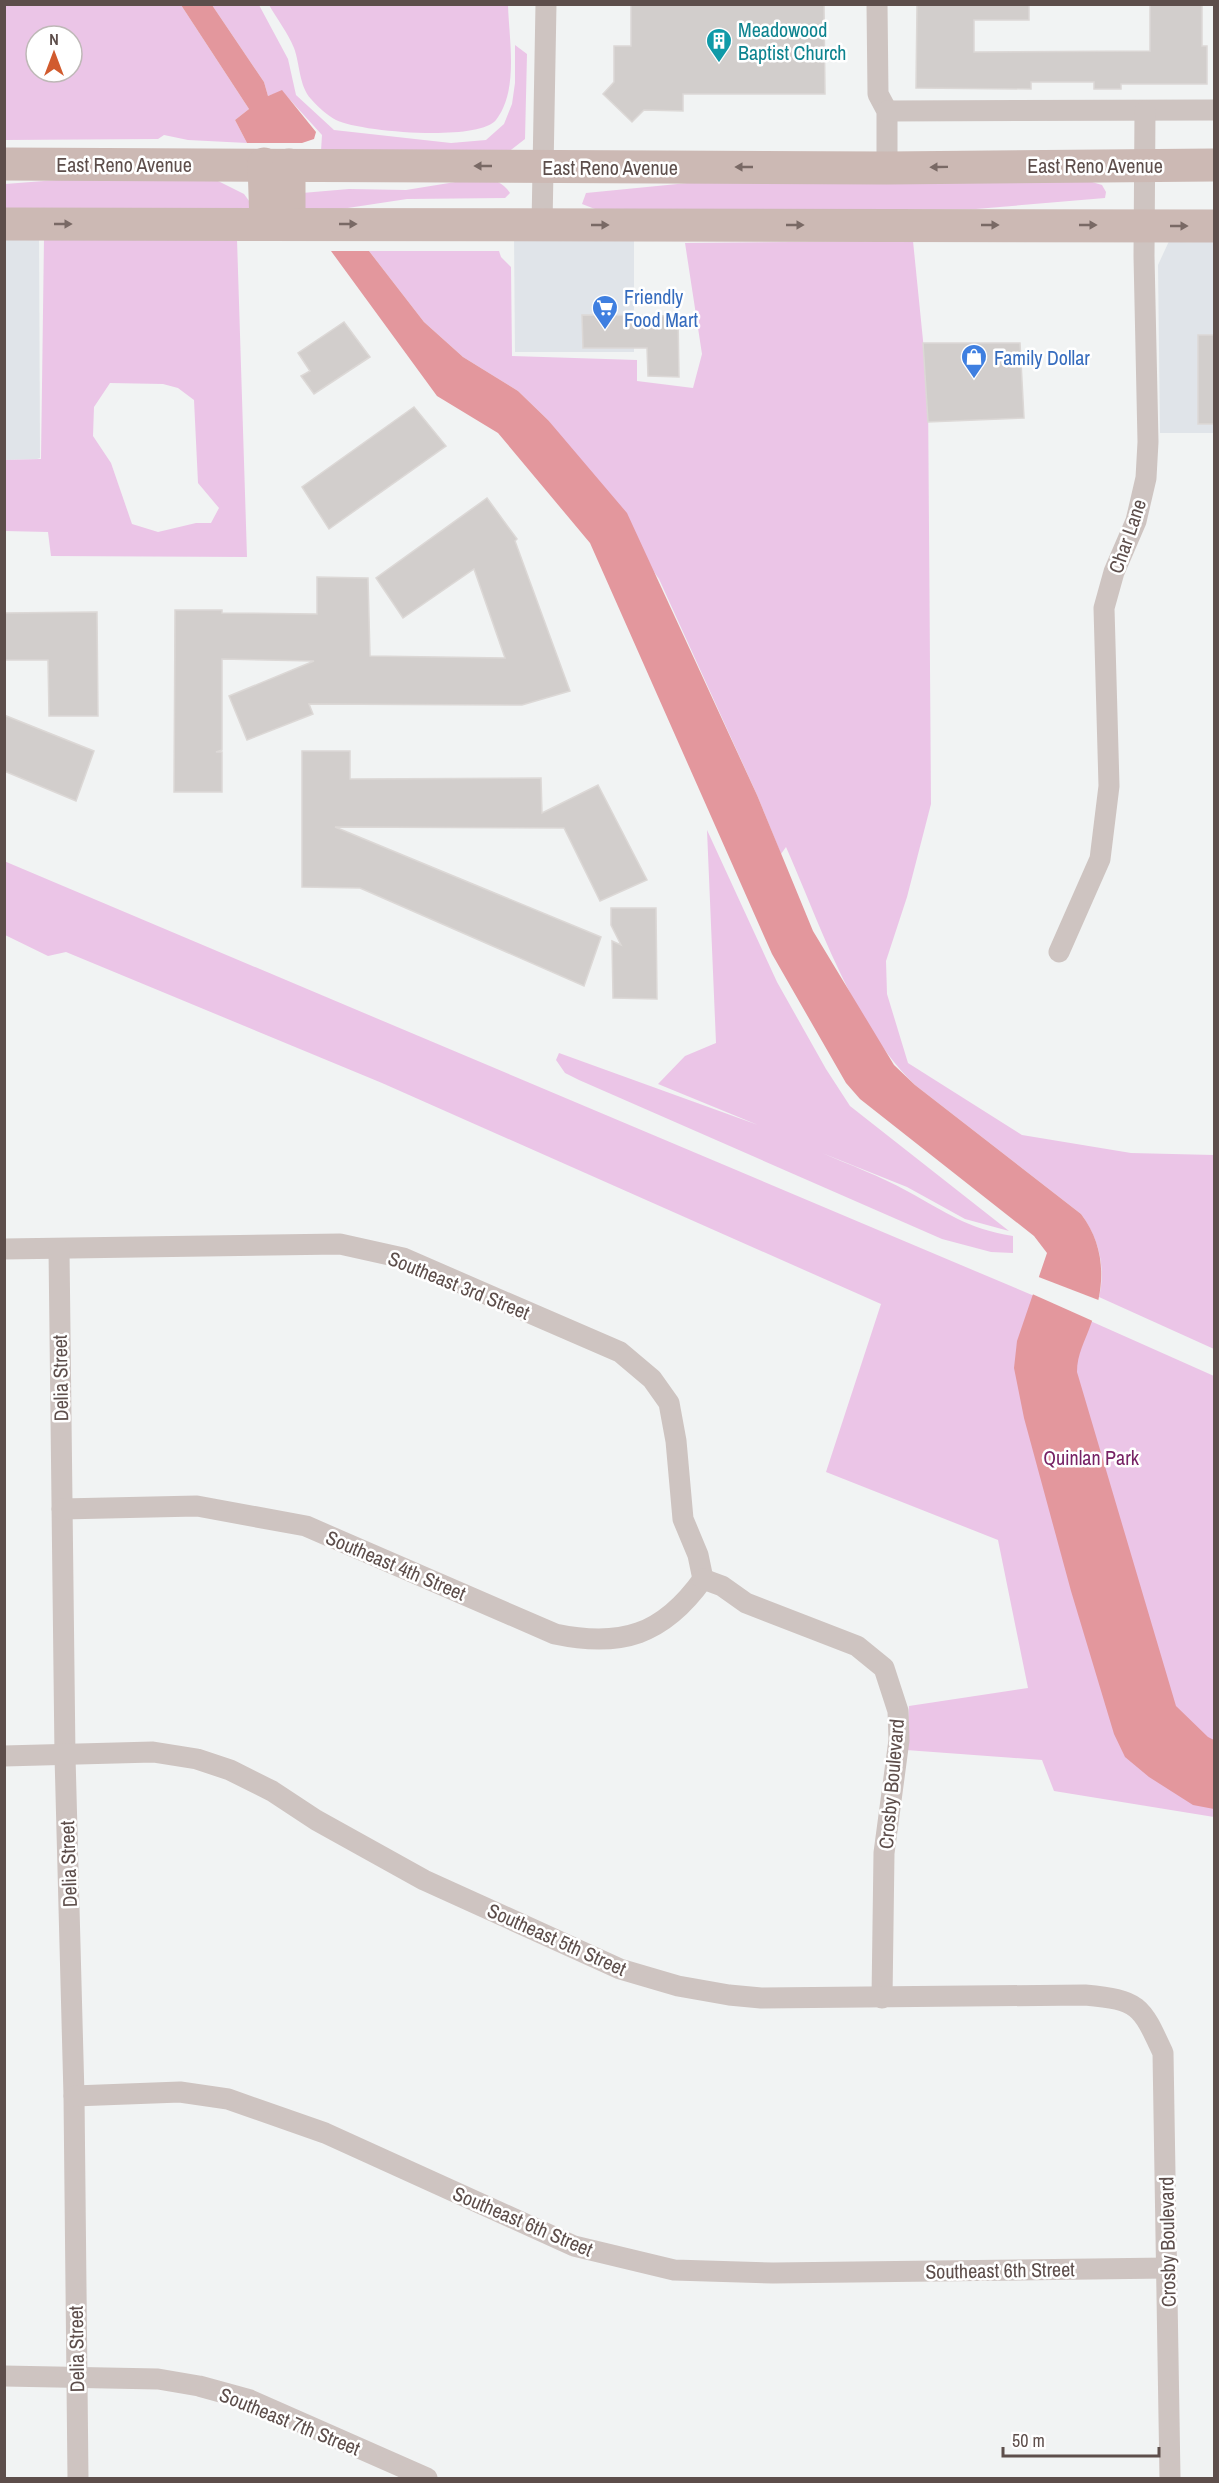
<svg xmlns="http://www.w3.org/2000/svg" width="1219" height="2483" font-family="'Archivo Narrow',sans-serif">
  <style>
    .commercial { fill: #e0e4e9 }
    .green { fill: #ebc5e7; fill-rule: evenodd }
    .water { fill: #e3979d }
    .pier { fill: #f1f3f3 }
    .building { fill: #d2cecc; stroke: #dcd8d6; stroke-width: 1.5 }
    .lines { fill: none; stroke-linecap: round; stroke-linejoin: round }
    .street { stroke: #cec4c1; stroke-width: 21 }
    .primary { stroke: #ccb9b4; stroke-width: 33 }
    .oneway { fill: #796965 }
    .labels { text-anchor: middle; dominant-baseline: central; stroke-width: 5; stroke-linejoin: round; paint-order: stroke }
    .culture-label { font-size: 20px; fill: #0d838f; stroke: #fff; text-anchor: start }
    .street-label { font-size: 20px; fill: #5d4e4b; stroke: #fff }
    .shop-label { font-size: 20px; fill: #366cbe; stroke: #fff; text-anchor: start }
    .park-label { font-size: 20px; fill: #772265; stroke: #fff }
  </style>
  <rect width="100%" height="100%" fill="#f1f3f3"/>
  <g class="commercial">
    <polygon points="634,235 634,352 515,352 514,236"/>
    <polygon points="4,236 39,236 40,458 37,459 5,460"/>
    <polygon points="1170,239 1214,239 1214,433 1160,433 1158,265"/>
  </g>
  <g class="green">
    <path d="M4 5H181L249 109 235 120 247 143 188 140 164 135 158 139 5 140ZM36 36H72V72H36Z"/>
    <polygon points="212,5 259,5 288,59 296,95 334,130 451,143 486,140 504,124 512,104 515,83 515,45 527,54 525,139 507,153 321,151 322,135 282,91 268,96 264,82"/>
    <path d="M269 5H508C509 40 519 90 496 120 478 142 360 132 336 120 328 116 317 106 311 99 299 86 300 64 294 48 288 33 277 19 269 5Z"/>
    <path d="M480 178C493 179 503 182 510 193L505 198 407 199 341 209H304L302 193 349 189 406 190Z"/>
    <polygon points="57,180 216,180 244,194 252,205 250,211 5,209 5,184"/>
    <polygon points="718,180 1092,182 1102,185 1106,192 1105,198 976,209 595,209 582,204 586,193"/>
    <path d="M44 238 237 239 247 557 51 556 48 532 5 531V460L41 459ZM110 383 163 384 178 388 194 400 198 483 219 508 211 523H196L158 532 132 524 111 463 93 436 94 407Z"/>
    <path d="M913 241 928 390 931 804 907 897 886 961 887 994 908 1063 1022 1135 1131 1153 1214 1155V1349L1099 1297C1106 1268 1099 1238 1081 1214L915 1085C853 1025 820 924 786 847L781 854 757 795 659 579 548 420 518 391 463 357 424 322 369 251H499L501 257 511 267 512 356 637 360V381L693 388 702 354 685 243Z"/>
    <path d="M707 830 777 982 826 1069 850 1106 1009 1231 965 1219 907 1187 822 1153C850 1165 880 1176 907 1191 948 1213 965 1228 1013 1236V1253L991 1252 942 1239 579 1080 565 1073 556 1060 559 1053 758 1125 658 1084 685 1056 716 1043Z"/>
    <polygon points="4,861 1032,1295 1214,1376 1214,1817 1054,1791 1042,1760 906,1750 909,1706 1028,1688 998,1540 826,1472 881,1304 382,1083 66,952 48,956 5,935"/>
  </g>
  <g class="water">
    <polygon points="181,5 212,5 264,82 268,96 282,90 316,132 314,139 302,143 247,143 235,120 249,109"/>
    <path d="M331 251H369L424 322 463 357 518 391 548 420 627 513 757 795 813 931 894 1065 915 1085 1081 1214C1106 1247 1106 1286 1091 1324 1085 1341 1077 1354 1077 1372L1176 1706 1208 1737 1214 1740V1809L1193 1805 1149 1777 1125 1757 1114 1734 1071 1591 1024 1418 1014 1368 1017 1341 1047 1253 1034 1236 860 1099 846 1083 772 954 590 543 498 433 437 396Z"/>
  </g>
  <polygon class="pier" points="1036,1276 1101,1301 1095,1322 1030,1293"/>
  <g class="building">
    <polygon points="631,4 824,4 825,94 683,94 683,111 644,110 632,122 603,94 614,82 614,46 631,46"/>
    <polygon points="917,4 1029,4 1029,20 974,20 974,52 1150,51 1150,4 1202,4 1202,46 1207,46 1207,84 1121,84 1121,89 1094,89 1094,82 1031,82 1031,89 916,88"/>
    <polygon points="582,315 678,316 679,377 648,376 647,348 583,348"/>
    <polygon points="344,322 370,357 314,394 301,376 310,371 298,353"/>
    <rect x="1198" y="335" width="17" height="89"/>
    <polygon points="923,343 1020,343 1024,418 928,422"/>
    <polygon points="414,407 446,446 329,529 302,487"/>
    <polygon points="487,498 517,539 515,541 570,691 522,705 309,704 313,714 247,740 229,696 314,661 222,659 222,750 216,752 222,752 222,792 174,792 175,610 222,610 222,613 317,614 317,577 368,578 370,656 505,658 474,569 403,618 376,578"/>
    <polygon points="97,612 98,716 49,716 48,660 4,660 4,613"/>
    <polygon points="4,715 94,751 76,801 4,771"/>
    <polygon points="302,751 350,751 350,779 541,778 542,813 598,785 647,880 600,901 564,828 335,827 601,937 584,986 360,888 302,887"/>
    <polygon points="611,908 656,908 657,999 613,998 612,941 621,945 611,925"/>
  </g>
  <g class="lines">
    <g class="street">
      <polyline points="877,4 878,94 887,111 887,168"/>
      <polyline points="887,111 1214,110"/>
      <polyline points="542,225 546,4"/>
      <polyline points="1059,952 1100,859 1109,786 1104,608 1114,572 1136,521 1146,478 1148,442 1144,256 1145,111"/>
      <polyline points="4,1249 340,1244 403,1258 620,1352 652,1379 669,1403 676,1441 683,1519 698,1555 703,1579"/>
      <polyline points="59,1249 65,1756 74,2096 78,2478"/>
      <path d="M62 1509 197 1506 306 1526 555 1634C621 1648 663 1635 703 1579"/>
      <polyline points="703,1579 722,1586 746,1603 857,1646 884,1668 898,1711 899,1740 884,1853 882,1998"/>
      <path d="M4 1756 153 1752 197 1759 230 1770 272 1791 316 1820 424 1880 620 1969 678 1986 729 1995 761 1998 1085 1995C1139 2000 1141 2005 1163 2053L1170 2478"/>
      <polyline points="74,2096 180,2092 228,2099 325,2133 574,2246 674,2270 773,2273 1167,2268"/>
      <polyline points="4,2376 158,2379 199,2386 250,2400 427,2478"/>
    </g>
    <g class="primary">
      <polyline points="4,164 887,168 1214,165"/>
      <polyline points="264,164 266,224"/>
      <polyline points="289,165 289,224"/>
      <polyline points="4,224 1214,226"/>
    </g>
  </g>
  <defs><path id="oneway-solid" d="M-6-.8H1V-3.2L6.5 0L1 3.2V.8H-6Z" transform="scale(1.5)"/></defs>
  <g class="oneway">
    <use href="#oneway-solid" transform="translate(483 166) rotate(-180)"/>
    <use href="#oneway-solid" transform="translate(744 167) rotate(-180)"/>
    <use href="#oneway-solid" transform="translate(939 167) rotate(179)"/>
    <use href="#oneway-solid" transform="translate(63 224)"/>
    <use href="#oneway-solid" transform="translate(348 224)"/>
    <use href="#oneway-solid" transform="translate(600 225)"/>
    <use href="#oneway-solid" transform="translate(795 225)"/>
    <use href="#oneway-solid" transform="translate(990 225)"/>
    <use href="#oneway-solid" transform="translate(1088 225)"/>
    <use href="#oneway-solid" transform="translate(1179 226)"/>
  </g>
  <defs>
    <symbol id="building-pin" viewBox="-11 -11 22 30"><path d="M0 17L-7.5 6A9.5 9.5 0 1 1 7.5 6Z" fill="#0f9aa8" stroke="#fff"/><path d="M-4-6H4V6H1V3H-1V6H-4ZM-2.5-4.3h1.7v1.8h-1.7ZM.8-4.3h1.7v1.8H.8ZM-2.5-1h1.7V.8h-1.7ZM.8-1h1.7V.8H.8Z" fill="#fff"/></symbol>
    <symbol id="supermarket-pin" viewBox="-11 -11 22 30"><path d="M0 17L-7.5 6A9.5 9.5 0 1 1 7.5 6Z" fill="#3f7fe0" stroke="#fff"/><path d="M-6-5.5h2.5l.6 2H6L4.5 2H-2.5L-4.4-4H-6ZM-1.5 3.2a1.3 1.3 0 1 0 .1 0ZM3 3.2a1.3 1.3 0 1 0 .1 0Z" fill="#fff"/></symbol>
    <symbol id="shop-pin" viewBox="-11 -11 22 30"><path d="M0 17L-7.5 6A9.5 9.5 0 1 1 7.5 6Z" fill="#3f7fe0" stroke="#fff"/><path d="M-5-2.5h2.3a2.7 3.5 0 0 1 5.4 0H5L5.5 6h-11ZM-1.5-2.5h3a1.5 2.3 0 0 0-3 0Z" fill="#fff"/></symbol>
  </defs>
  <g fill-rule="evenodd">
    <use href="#building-pin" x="704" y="26" width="30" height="40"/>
    <use href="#supermarket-pin" x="590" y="293" width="30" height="40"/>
    <use href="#shop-pin" x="959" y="342" width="30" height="40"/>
  </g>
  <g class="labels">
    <g class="culture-label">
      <text x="738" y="29">Meadowood<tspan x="738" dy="23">Baptist Church</tspan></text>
    </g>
    <g class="street-label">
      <text x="124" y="164">East Reno Avenue</text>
      <text x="1095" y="165">East Reno Avenue</text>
      <text x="610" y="167">East Reno Avenue</text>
      <text transform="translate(1127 536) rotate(-71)">Char Lane</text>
      <text transform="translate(459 1285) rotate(22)">Southeast 3rd Street</text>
      <text transform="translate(60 1378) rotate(-91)">Delia Street</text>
      <text transform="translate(396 1565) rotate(23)">Southeast 4th Street</text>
      <text transform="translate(891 1784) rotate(-85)">Crosby Boulevard</text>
      <text transform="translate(68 1864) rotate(-92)">Delia Street</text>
      <text transform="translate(557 1939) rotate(24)">Southeast 5th Street</text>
      <text transform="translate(523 2221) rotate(23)">Southeast 6th Street</text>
      <text transform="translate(1167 2242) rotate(-91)">Crosby Boulevard</text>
      <text transform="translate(1000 2270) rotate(-1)">Southeast 6th Street</text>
      <text transform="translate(76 2349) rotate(-91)">Delia Street</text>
      <text transform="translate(290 2421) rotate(22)">Southeast 7th Street</text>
    </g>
    <g class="shop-label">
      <text x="624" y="296">Friendly<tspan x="624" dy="23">Food Mart</tspan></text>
      <text x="994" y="357">Family Dollar</text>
    </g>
    <g class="park-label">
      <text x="1091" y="1457">Quinlan Park</text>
    </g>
  </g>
  <rect width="1219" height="2483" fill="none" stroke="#5d4e4b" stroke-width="12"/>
  <g transform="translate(54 54)"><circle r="28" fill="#ffffff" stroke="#beb8b7" stroke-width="1.5"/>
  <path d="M0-4.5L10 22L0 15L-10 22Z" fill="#d15b2e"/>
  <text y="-9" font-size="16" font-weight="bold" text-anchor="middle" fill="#5d4e4b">N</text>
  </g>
  <path d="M1003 2447v9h156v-9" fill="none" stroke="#5d4e4b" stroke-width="3"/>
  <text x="1012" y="2447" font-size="18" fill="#5d4e4b" stroke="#ffffff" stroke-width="4.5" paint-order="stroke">50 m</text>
</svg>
